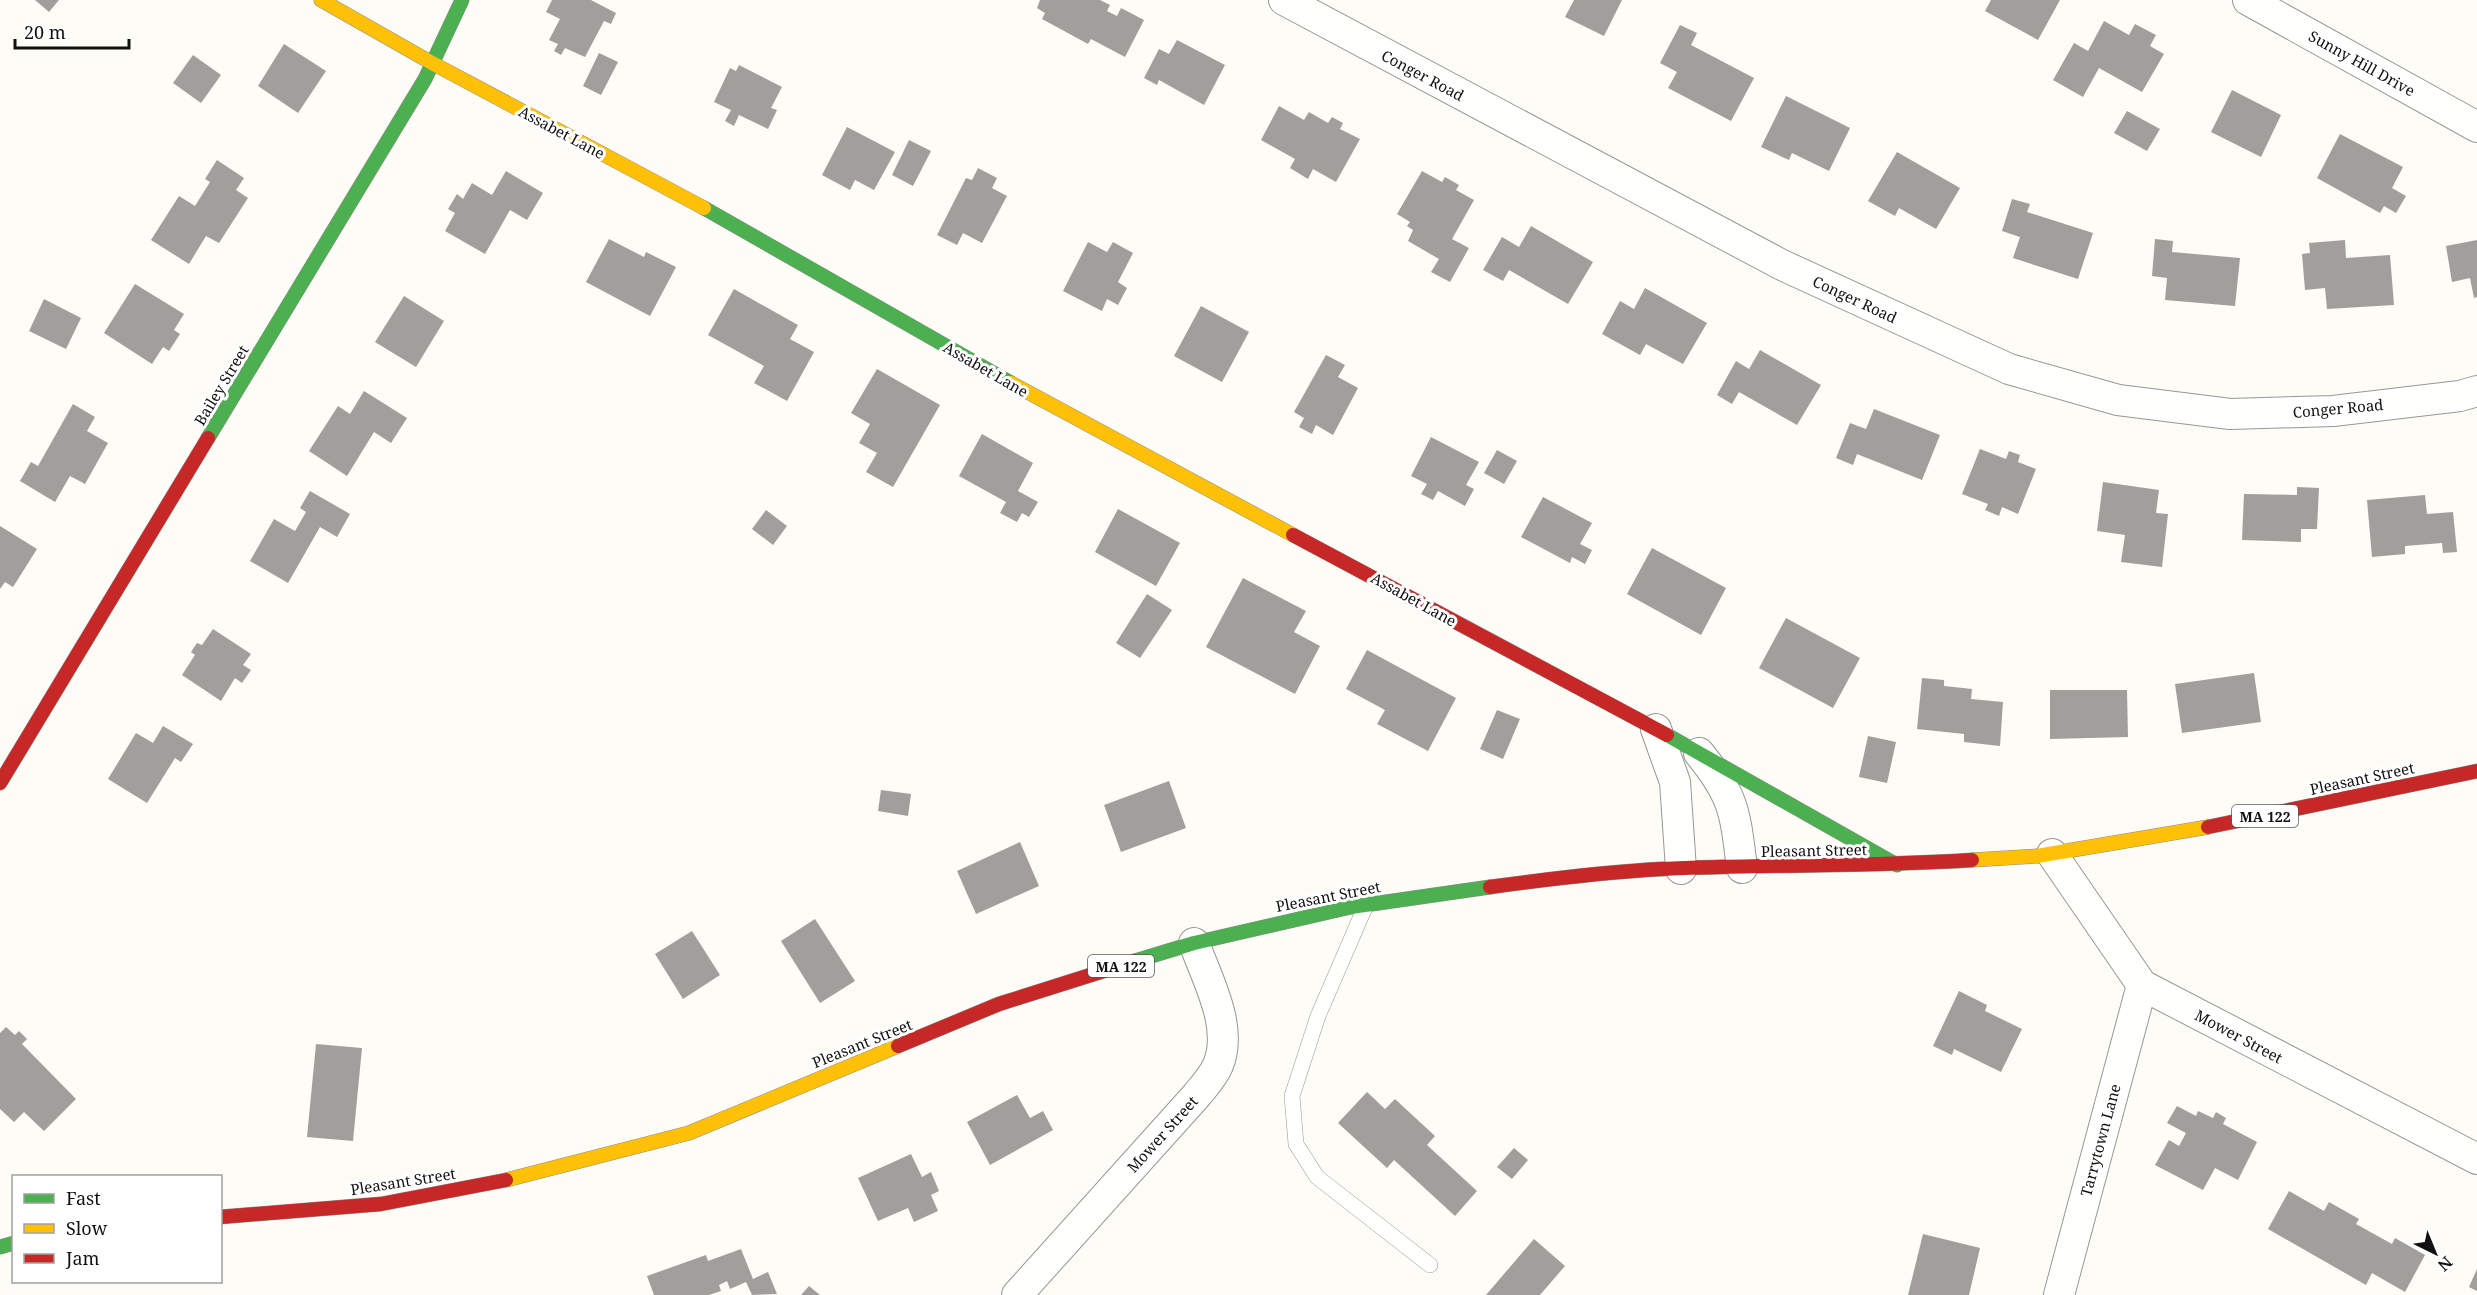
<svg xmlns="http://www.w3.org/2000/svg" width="2477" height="1295" font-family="'Noto Serif',serif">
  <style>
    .building { fill: #a19f9c }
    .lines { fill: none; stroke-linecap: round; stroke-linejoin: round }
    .lane-casing { stroke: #979795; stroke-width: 16 }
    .street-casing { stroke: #979795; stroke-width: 32 }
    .fast-casing { stroke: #8e8d8b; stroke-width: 15 }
    .slow-casing { stroke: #8e8d8b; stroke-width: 15 }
    .jam-casing { stroke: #8e8d8b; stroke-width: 15 }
    .lane { stroke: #fffffe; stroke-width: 15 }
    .street { stroke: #fffffe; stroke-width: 30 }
    .fast { stroke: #4caf50; stroke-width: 14 }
    .slow { stroke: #ffc107; stroke-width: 14 }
    .jam { stroke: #c62828; stroke-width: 14 }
    .labels { text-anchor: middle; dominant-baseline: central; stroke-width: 6; stroke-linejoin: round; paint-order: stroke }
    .shield { fill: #fff; stroke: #585858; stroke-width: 1.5 }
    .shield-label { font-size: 14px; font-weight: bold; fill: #111 }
    .street-label { font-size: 15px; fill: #111; stroke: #fff }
  </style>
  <rect width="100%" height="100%" fill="#fdfcf7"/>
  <g class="building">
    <polygon points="35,0 59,0 49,12"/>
    <polygon points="552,0 591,0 616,13 611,24 604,21 585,57 565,48 561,55 554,51 558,44 549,40 560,19 546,12"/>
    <polygon points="1040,0 1100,0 1110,5 1107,11 1117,16 1121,8 1144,20 1125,57 1091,39 1088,44 1042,19 1045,13 1037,8"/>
    <polygon points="1574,0 1622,0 1604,36 1565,17"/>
    <polygon points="1991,0 2060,0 2038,40 1985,11"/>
    <polygon points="2104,21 2129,35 2135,24 2156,35 2150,46 2164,54 2142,92 2099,68 2083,97 2053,80 2074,43 2088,51"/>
    <polygon points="1680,25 1697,33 1691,45 1754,78 1731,121 1668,88 1677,72 1660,63"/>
    <polygon points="1177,40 1225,65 1204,105 1159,80 1157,85 1144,78 1159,49 1169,54"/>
    <polygon points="284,44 326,71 298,113 258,86"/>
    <polygon points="599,53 618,62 601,95 583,86"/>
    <polygon points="193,55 221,75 201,103 173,83"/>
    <polygon points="739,65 782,87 771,108 777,110 768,129 739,115 734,126 725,121 731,110 714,102 730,68 736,71"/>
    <polygon points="2232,90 2281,115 2261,157 2211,132"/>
    <polygon points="1786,96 1850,128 1829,171 1792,153 1789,160 1761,147"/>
    <polygon points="1279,106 1304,120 1309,112 1328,123 1332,117 1343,123 1340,129 1360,139 1336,182 1313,169 1308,179 1290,168 1295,159 1261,140"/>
    <polygon points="2127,111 2160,129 2147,151 2114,133"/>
    <polygon points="847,127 895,152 874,190 855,180 850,190 822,175"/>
    <polygon points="2340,134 2403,167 2392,188 2406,196 2396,213 2384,206 2380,213 2317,178"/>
    <polygon points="909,140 931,151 913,186 892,175"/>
    <polygon points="1897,152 1960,188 1936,229 1899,208 1895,216 1868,201"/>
    <polygon points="217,160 244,178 236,190 248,198 219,243 206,236 189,264 151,240 179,196 195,206 210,182 205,179"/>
    <polygon points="978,168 997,178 992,188 1007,196 982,243 963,233 957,245 937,235 966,178 972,180"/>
    <polygon points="506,171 543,193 527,220 510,210 485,254 445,231 455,213 448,209 457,194 463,199 472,183 492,195"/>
    <polygon points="1422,171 1442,182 1445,177 1459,185 1456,190 1474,200 1452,239 1469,248 1450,282 1431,272 1439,259 1408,241 1413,230 1407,226 1410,222 1397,214"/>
    <polygon points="2012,199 2030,204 2027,212 2093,233 2078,279 2013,258 2020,237 2002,231"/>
    <polygon points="1531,226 1593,262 1568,304 1509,270 1503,281 1483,270 1502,237 1519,247"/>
    <polygon points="609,239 644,257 646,252 676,267 650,316 586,282"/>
    <polygon points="2155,239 2173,241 2172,252 2240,258 2235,306 2165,300 2167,278 2152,276"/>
    <polygon points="2345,240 2346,258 2390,255 2394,305 2327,309 2325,288 2305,290 2302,254 2310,253 2309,243"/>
    <polygon points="2477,240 2477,297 2474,298 2470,278 2452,282 2446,246"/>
    <polygon points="1088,242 1107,252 1113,242 1133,253 1118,282 1127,288 1118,305 1107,299 1102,311 1063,291"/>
    <polygon points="135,284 184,314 174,330 180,334 169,351 163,347 152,364 104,333"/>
    <polygon points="1645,288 1707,323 1683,364 1646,344 1640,355 1602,334 1620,301 1634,309"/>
    <polygon points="734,289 798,325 790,339 814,352 787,401 754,383 764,366 708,335"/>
    <polygon points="404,296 444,321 416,367 375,342"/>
    <polygon points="44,299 81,318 66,349 29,331"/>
    <polygon points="1201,306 1249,332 1222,382 1174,356"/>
    <polygon points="1760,350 1821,385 1797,425 1739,392 1732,404 1717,395 1736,361 1749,369"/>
    <polygon points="1326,355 1345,365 1338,377 1358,388 1333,435 1316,425 1312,434 1299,427 1304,418 1294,412"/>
    <polygon points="877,369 940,405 893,487 866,472 877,453 859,443 870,424 851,413"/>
    <polygon points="364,391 407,418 391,443 374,432 347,476 309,451 338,406 350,414"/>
    <polygon points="73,404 95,417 87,431 108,443 85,484 70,476 55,502 20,481 31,462 38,466"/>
    <polygon points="1874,409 1940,435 1922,480 1857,454 1853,465 1836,458 1850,423 1866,429"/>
    <polygon points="982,434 1033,463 1018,491 1038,502 1029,517 1022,513 1017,522 1000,513 1006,502 959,476"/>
    <polygon points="1431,437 1479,462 1466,485 1474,489 1465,506 1438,491 1433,500 1421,494 1427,484 1411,476"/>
    <polygon points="1980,449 2006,459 2009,451 2020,455 2018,462 2036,469 2018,514 2002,507 1999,516 1985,510 1988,504 1962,494"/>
    <polygon points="1497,450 1517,461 1504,484 1484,473"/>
    <polygon points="2103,482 2159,490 2156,513 2168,514 2162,567 2121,562 2125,535 2097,531"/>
    <polygon points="2297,487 2319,488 2317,529 2301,529 2301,542 2242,540 2244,494 2297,495"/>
    <polygon points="310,491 350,514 337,537 320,527 288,583 250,561 274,519 295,531 306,512 300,508"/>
    <polygon points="2425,495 2427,514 2453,512 2457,552 2443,553 2442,543 2405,546 2405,554 2372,557 2367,500"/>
    <polygon points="1543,497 1592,523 1580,544 1592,550 1585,564 1572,557 1570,563 1521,537"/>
    <polygon points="1118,509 1180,543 1156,586 1095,552"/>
    <polygon points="766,510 787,526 773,545 752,529"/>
    <polygon points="0,526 37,549 13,587 5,582 0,589"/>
    <polygon points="1652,548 1726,588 1701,635 1627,594"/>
    <polygon points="1243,578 1306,611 1294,632 1320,646 1295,694 1206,647"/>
    <polygon points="1147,594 1172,610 1140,658 1116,643"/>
    <polygon points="1786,618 1860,658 1833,708 1759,668"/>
    <polygon points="213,629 251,654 243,665 251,670 242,683 235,678 221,701 182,675 195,655 191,652 197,643 202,645"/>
    <polygon points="1367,650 1456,698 1428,751 1377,724 1385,710 1346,689"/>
    <polygon points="2254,673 2261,722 2182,733 2175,684"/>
    <polygon points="1922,678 1944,680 1944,686 1972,689 1971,699 2003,702 2000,746 1964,742 1964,734 1917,729"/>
    <polygon points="2050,690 2127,690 2128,737 2050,739"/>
    <polygon points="1497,710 1520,719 1503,759 1480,749"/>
    <polygon points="163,726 193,744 181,762 175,758 147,803 108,779 136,733 153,743"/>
    <polygon points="1868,736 1896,742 1887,783 1859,777"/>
    <polygon points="1169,781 1186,828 1121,852 1104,805"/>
    <polygon points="881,790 911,794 908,816 878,811"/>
    <polygon points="1020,842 1039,886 976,914 957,871"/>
    <polygon points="815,919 855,981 820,1003 781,941"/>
    <polygon points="692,931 720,975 683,999 655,954"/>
    <polygon points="1959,991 1987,1005 1985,1011 2022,1029 2001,1072 1954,1049 1952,1055 1933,1046"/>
    <polygon points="6,1027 15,1035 19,1031 27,1039 22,1044 76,1099 44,1131 24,1112 14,1122 0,1109 0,1033"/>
    <polygon points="316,1044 362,1048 353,1141 307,1137"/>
    <polygon points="1367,1092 1385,1109 1395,1099 1435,1136 1427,1145 1477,1191 1455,1216 1394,1160 1387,1168 1338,1123"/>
    <polygon points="1017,1095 1030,1118 1043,1111 1053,1130 990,1165 967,1122"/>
    <polygon points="2177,1106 2196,1116 2198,1111 2213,1118 2216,1112 2226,1118 2223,1124 2257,1142 2238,1180 2215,1168 2203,1190 2155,1165 2169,1140 2179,1146 2186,1133 2167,1123"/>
    <polygon points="1514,1148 1528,1160 1512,1179 1497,1167"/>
    <polygon points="911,1154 922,1177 931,1172 939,1191 931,1195 938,1211 914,1222 908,1208 878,1221 858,1178"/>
    <polygon points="2289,1191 2324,1211 2329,1202 2359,1219 2356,1224 2392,1244 2395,1238 2425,1255 2405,1292 2372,1273 2366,1285 2268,1229"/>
    <polygon points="1923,1234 1980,1248 1969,1295 1908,1295"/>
    <polygon points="1534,1239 1565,1266 1540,1295 1486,1295"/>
    <polygon points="741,1249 753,1279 768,1272 777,1294 752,1295 746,1282 730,1289 727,1281 719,1285 721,1291 709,1295 654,1295 647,1276 706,1255 708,1261"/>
    <polygon points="2477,1269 2477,1291 2469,1287"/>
    <polygon points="809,1286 820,1295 801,1295"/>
  </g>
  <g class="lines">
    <defs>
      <polyline id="lane" points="1366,905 1318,1016 1292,1096 1296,1144 1317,1177 1430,1265"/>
      <g id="street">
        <polyline points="1284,0 1782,265 2009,369 2118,400 2230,414 2333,411 2460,396 2477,391"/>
        <polyline points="2248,0 2477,127"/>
        <polyline points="1656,729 1675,782 1681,869"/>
        <path d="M1699 753C1735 797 1735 813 1742 868"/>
        <polyline points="2052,854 2142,985 2477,1159"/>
        <path d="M1017 1295 1196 1096C1204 1086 1213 1077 1218 1065 1234 1027 1207 979 1194 943"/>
        <polyline points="2059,1295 2142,985"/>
      </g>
      <g id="fast">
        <polyline points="704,208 1011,383"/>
        <polyline points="208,438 425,79 462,0"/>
        <polyline points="1667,735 1897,865"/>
        <polyline points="1135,961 1194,943 1351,907 1490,887"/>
        <polyline points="0,1247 14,1243"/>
      </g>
      <g id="slow">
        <polyline points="321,0 432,63 704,208"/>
        <polyline points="1011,383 1293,535"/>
        <polyline points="1972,860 2037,856 2208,827"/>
        <polyline points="506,1180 689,1133 898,1046"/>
      </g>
      <g id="jam">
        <polyline points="1293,535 1667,735"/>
        <polyline points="0,783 208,438"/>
        <polyline points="2208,827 2477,771"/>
        <path d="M1490 887C1548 879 1604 872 1662 869 1765 864 1869 867 1972 860"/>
        <polyline points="898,1046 999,1004 1135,961"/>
        <polyline points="220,1217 381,1204 506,1180"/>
      </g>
    </defs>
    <use href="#lane" class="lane-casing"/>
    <use href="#street" class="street-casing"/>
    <use href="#fast" class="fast-casing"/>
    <use href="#slow" class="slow-casing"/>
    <use href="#jam" class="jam-casing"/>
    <use href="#lane" class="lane"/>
    <use href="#street" class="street"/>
    <use href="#fast" class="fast"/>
    <use href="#slow" class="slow"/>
    <use href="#jam" class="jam"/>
  </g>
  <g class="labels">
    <g class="shield">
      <rect x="2232" y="805" width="66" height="22" rx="4.5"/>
      <rect x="1088" y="955" width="66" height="22" rx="4.5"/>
    </g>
    <g class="shield-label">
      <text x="2265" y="816">MA 122</text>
      <text x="1121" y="966">MA 122</text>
    </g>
    <g class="street-label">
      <text transform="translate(2362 63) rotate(29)">Sunny Hill Drive</text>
      <text transform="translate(1423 75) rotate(28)">Conger Road</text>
      <text transform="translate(562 132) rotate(28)">Assabet Lane</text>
      <text transform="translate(1855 299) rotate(25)">Conger Road</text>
      <text transform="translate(986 369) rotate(30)">Assabet Lane</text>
      <text transform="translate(221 385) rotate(-59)">Bailey Street</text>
      <text transform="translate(2338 408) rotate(-5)">Conger Road</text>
      <text transform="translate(1414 599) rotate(29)">Assabet Lane</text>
      <text transform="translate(2362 778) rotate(-12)">Pleasant Street</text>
      <text transform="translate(1814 850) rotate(-1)">Pleasant Street</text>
      <text transform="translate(1328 896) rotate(-11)">Pleasant Street</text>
      <text transform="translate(2239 1036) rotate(28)">Mower Street</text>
      <text transform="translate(862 1043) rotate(-22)">Pleasant Street</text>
      <text transform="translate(1162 1134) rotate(-48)">Mower Street</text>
      <text transform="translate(2100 1140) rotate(-75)">Tarrytown Lane</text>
      <text transform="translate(403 1181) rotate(-9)">Pleasant Street</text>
    </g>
  </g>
  <rect x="12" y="1175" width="210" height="108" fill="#ffffff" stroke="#a0a0a0" stroke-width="1.5"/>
  <rect x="24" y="1194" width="30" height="9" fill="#4caf50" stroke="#a0a0a0" stroke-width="1.5"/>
  <text x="66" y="1205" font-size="18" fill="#111111">Fast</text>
  <rect x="24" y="1224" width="30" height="9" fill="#ffc107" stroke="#a0a0a0" stroke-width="1.5"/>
  <text x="66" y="1235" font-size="18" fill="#111111">Slow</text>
  <rect x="24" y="1254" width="30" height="9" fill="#c62828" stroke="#a0a0a0" stroke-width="1.5"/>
  <text x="66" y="1265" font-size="18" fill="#111111">Jam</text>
  <g transform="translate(2435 1253) rotate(137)" stroke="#ffffff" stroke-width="4.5" paint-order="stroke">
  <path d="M0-4.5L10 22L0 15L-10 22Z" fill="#111111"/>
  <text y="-9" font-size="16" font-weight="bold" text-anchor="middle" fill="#111111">N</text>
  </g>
  <path d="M15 39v9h114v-9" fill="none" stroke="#111111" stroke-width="3"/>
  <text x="24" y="39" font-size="18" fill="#111111" stroke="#ffffff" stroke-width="4.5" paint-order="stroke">20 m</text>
</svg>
